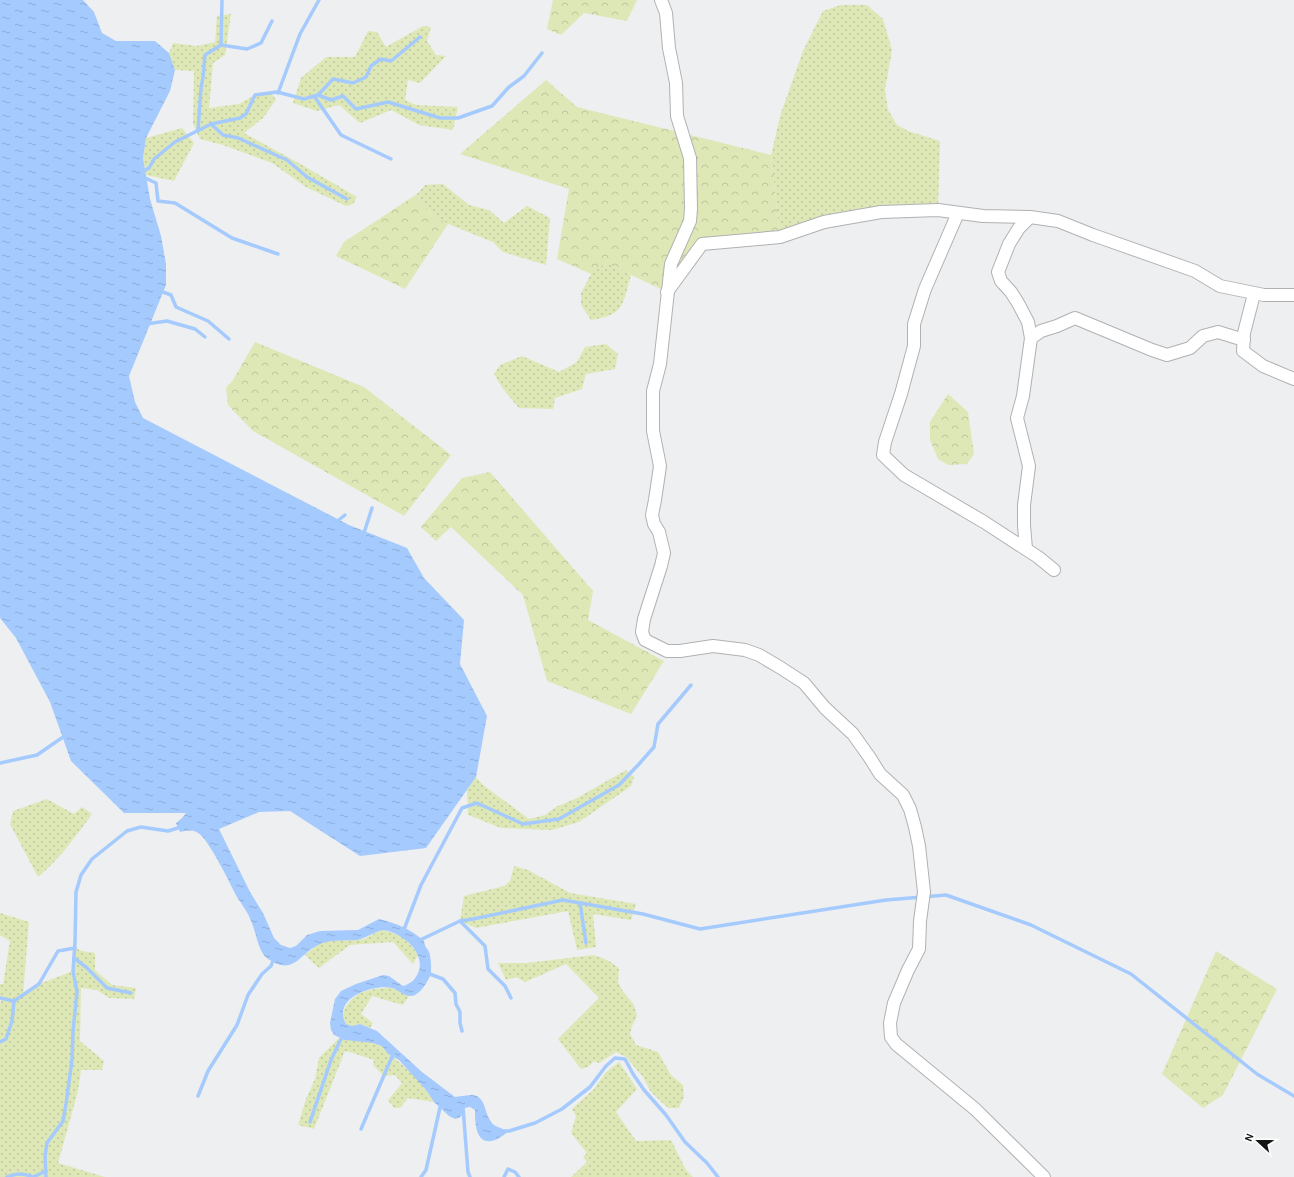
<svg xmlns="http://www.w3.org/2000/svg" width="1294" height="1177" font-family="Karla,sans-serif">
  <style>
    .grass { fill: url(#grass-dots) }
    .forest { fill: url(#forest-crowns) }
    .water { fill: url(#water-ripples) }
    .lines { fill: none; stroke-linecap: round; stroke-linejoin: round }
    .stream { stroke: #a5cafe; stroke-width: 3.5 }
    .minor-casing { stroke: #b0b1b3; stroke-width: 14 }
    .minor { stroke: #fff; stroke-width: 12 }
  </style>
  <defs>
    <pattern id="grass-dots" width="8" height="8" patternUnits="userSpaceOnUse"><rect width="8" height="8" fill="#dee8b7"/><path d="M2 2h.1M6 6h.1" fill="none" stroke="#bdc69c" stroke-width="1.8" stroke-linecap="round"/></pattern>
    <pattern id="forest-crowns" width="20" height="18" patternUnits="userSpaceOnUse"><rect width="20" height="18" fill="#dee8b7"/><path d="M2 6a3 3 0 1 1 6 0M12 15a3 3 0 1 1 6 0" fill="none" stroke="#bdc69c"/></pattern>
    <pattern id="water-ripples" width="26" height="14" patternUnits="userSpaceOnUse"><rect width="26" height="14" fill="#a5cafe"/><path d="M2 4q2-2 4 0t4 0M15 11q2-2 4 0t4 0" fill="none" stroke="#8dadd9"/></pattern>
  </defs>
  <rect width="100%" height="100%" fill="#eeeff1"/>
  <g class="grass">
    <polygon points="841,5 867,5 883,19 892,50 885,90 888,110 897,125 908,131 940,141 938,210 881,212 780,237 771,155 781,113 803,51 823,11"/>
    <polygon points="231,14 225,55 213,63 209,108 239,104 255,95 271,93 276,100 263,118 244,133 297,162 357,197 353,204 346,206 306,187 272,163 223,145 200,139 193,124 194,71 175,70 169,53 173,43 197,46 215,42 217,16"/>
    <polygon points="423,26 431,27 427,41 436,55 446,56 420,83 408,80 405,100 416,105 458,107 453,130 419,125 391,110 360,123 339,105 317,111 293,103 301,78 326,57 355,57 368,31 377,32 386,47"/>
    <polygon points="182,128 194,143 174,181 146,175 143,158 146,138"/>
    <polygon points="443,184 469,205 489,210 504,223 527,206 550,218 546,265 503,252 493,242 448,224 426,210 417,194 425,185"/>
    <path d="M606 262 631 275C628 285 625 303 618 310 612 316 599 319 591 320L581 305V293L591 274Z"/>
    <polygon points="606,344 618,354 615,369 586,374 582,389 555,398 553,409 519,408 503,389 494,374 500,365 522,356 559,372 577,362 585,347"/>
    <polygon points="626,770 634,777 631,786 579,822 552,830 501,828 468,815 467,790 476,777 483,785 529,819 545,815 556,807 577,798"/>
    <path d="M47 799 74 814 82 807 92 814C76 836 59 860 38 877L10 824 13 811Z"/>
    <polygon points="514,866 528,870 570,893 636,904 631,920 593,914 596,947 577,950 568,911 476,928 460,921 464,896 504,886 510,881"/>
    <polygon points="0,913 29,922 23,995 39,984 73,971 75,948 82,951 95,953 95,970 112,985 136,988 134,999 109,998 97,990 81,988 80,1041 104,1061 102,1070 81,1070 78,1091 58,1163 105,1177 0,1177 0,1005 1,999 0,998 0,984 3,984 10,941 0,935"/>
    <path d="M381 930C398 933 409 940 418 955L413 964 393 942 350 945 319 968 305 955 317 945 328 941 364 939Z"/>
    <path d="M593 955C602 957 613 962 619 969L618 982 622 990 634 1005 637 1016 632 1026 630 1034 636 1045 658 1052 671 1075 683 1085 684 1097 679 1108H668L651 1092 643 1077 626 1057 616 1052 599 1063 594 1061 588 1067 581 1069 558 1039 599 998 566 964 525 982 516 977 506 980 498 963H527Z"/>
    <path d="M385 988H392L409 996 403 1005 372 996 361 1014 373 1023 370 1028 360 1024 352 1026 346 1024C345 1022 343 1018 343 1015 343 1011 345 1007 348 1004 357 991 370 989 385 988Z"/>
    <path d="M339 1038C352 1042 369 1039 381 1046 384 1048 387 1052 390 1055 407 1067 423 1084 434 1102L408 1098 400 1108H394L388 1100 402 1083 395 1075 384 1076 373 1065 374 1060 353 1053 345 1051 314 1129 298 1125 306 1099 315 1079 319 1058Z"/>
    <polygon points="619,1062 637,1089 616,1112 636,1141 671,1140 686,1170 693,1177 571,1177 587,1162 583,1157 587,1153 571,1133 576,1116 572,1109 594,1089 606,1072"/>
  </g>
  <g class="forest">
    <polygon points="553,0 637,0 627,21 584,13 561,35 547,29"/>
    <polygon points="546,80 577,107 771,155 780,237 702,244 667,292 606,263 591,274 557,259 569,189 460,154"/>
    <polygon points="417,194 426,210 448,224 405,289 336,256 344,242"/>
    <polygon points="255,342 364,387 451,455 404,516 253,431 228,405 226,388 233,380"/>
    <polygon points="948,394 968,412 974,454 967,464 948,465 938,459 930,440 930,422"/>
    <polygon points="490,472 593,591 588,620 664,661 631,714 547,681 523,595 451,527 436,541 421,527 462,478"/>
    <polygon points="1216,951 1277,989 1223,1095 1203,1108 1162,1074"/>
  </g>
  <path class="water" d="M0 0H83L94 12 102 33 116 41H155L169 53 175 70 170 91 146 138 143 158 150 199 161 236 166 264V285L129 376 135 402 143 418 349 525 407 548 424 578 464 620 460 664 487 716 476 777 426 848 360 856 290 811 259 812 219 829 250 892 263 913 274 938 281 945 290 948 296 946 307 935 320 931 358 930 379 919C398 924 409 928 424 941 425 948 426 946 429 952 431 956 432 972 430 976 427 983 421 992 415 995 406 999 399 990 392 988 376 984 341 995 343 1015 343 1018 345 1022 346 1024L352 1026 360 1024 377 1031 422 1072 455 1097C473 1095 480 1090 486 1111 487 1115 489 1119 492 1123 495 1127 504 1129 509 1131 505 1134 500 1138 495 1140 475 1147 475 1122 475 1110L470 1107 464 1108 462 1115 459 1118 455 1119 449 1116 434 1102 426 1090 399 1060 388 1054 382 1046 373 1043 345 1040 334 1035 331 1030 330 1023 335 999 341 991 356 984 383 975 389 976 403 986C410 984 415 980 418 973 422 965 419 957 415 950 410 941 389 927 379 931 371 934 365 938 357 940 344 941 330 939 318 945 298 955 294 976 268 959 258 953 256 931 251 921 248 912 242 905 237 897 230 884 209 839 198 833 192 829 186 831 180 832L176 823 182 818 186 813H124L71 761 50 702 16 638 0 618Z"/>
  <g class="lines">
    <g class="stream">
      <polyline points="221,45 247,49 261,43 272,21"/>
      <polyline points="278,93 300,34 319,0"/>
      <polyline points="318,95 333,79 353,83 366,77 371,66 381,59 391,61 420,37"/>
      <polyline points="314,96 341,135 391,159"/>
      <polyline points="211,124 223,135 238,138 287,160 307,177 347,199"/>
      <polyline points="198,131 201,88 203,77 205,55 221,45 222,0"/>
      <polyline points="142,172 149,168 154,159 175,142 211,124 240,118 246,114 255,95 277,92 304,99 318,95 331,100 343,96 356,109 388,102 440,118 458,118 492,106 509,87 524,76 542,53"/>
      <polyline points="143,177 156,183 158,201 175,203 232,238 278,254"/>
      <polyline points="160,291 171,295 176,307 208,321 229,339"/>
      <polyline points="146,324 167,321 195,329 205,337"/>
      <polyline points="335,523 345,515"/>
      <polyline points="363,536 372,508"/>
      <polyline points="0,763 37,755 66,735"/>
      <polyline points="580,903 586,943"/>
      <polyline points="460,921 485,946 488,969 505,986 511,998"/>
      <polyline points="403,932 421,885 462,808 477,803 523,824 559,819 619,785 639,764 654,747 658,724 691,685"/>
      <polyline points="418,941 460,921 473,919 563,900 643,914 700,929 886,900 946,895 1031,925 1131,974 1257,1074 1294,1096"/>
      <polyline points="74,958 87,968 107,988 131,993"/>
      <polyline points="427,973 443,979 455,993 456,1004 460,1012 460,1023 462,1031"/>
      <polyline points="0,998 14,1001 39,984 58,951 75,948"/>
      <polyline points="0,1042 6,1039 12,1021 14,1001"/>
      <polyline points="198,1096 208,1071 237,1025 248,995 262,974 271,966 274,958"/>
      <polyline points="463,1107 468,1172 470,1177"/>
      <polyline points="310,1122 331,1060 343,1035"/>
      <polyline points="361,1129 394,1052"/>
      <polyline points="505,1131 509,1131 535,1123 562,1109 590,1087 606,1066 615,1058 625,1059 633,1074 644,1090 666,1115 685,1142 707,1163 718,1177"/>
      <path d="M7 1177C17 1173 23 1173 33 1177L46 1171"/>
      <polyline points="46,1177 45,1156 47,1143 63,1121 66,1104 72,1060 73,1031 77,992 73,971 75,942 76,892 81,875 92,859 127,831 141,827 168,831 181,827"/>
      <polyline points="421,1177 426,1170 441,1103"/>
      <polyline points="504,1177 508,1169 515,1172 519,1177"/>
    </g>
    <defs>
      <g id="minor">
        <polyline points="661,0 666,13 669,48 676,83 677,116 690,158 691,209 690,221 671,264 660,364 653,391 653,431 660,466 655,500 652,515 654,524 659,532 664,553 661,566 644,619 642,632 645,640 667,651 680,651 713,646 745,650 759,655 781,668 804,683 825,708 853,734 870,758 880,774 903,795 910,809 915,827 919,846 924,892 920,921 919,949 908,970 894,1003 890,1023 891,1037 896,1044 975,1109 1044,1177"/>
        <polyline points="958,213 925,289 914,324 914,346 901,394 885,442 883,455 904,475 984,522 1038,557 1054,570"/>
        <polyline points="667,292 702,244 780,237 824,222 881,212 938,210 983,216 1030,217 1058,221 1093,235 1195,271 1220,286 1264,295 1294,295"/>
        <polyline points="1254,294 1244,333 1243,351 1263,366 1294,379"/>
        <polyline points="1031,338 1041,331 1057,326 1075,318 1152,350 1167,355 1190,348 1203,336 1218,332 1244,340"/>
        <polyline points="1026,549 1024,525 1024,505 1029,466 1017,418 1023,396 1031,338 1028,322 1018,303 1011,292 1001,281 998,272 1009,244 1019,228 1030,217"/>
      </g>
    </defs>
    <use href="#minor" class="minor-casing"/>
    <use href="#minor" class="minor"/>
  </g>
  <g transform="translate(1258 1141) rotate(292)" stroke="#ffffff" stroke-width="3" paint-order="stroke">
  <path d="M0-3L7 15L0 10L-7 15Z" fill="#121313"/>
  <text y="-6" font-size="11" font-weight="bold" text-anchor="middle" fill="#121313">N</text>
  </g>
</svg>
